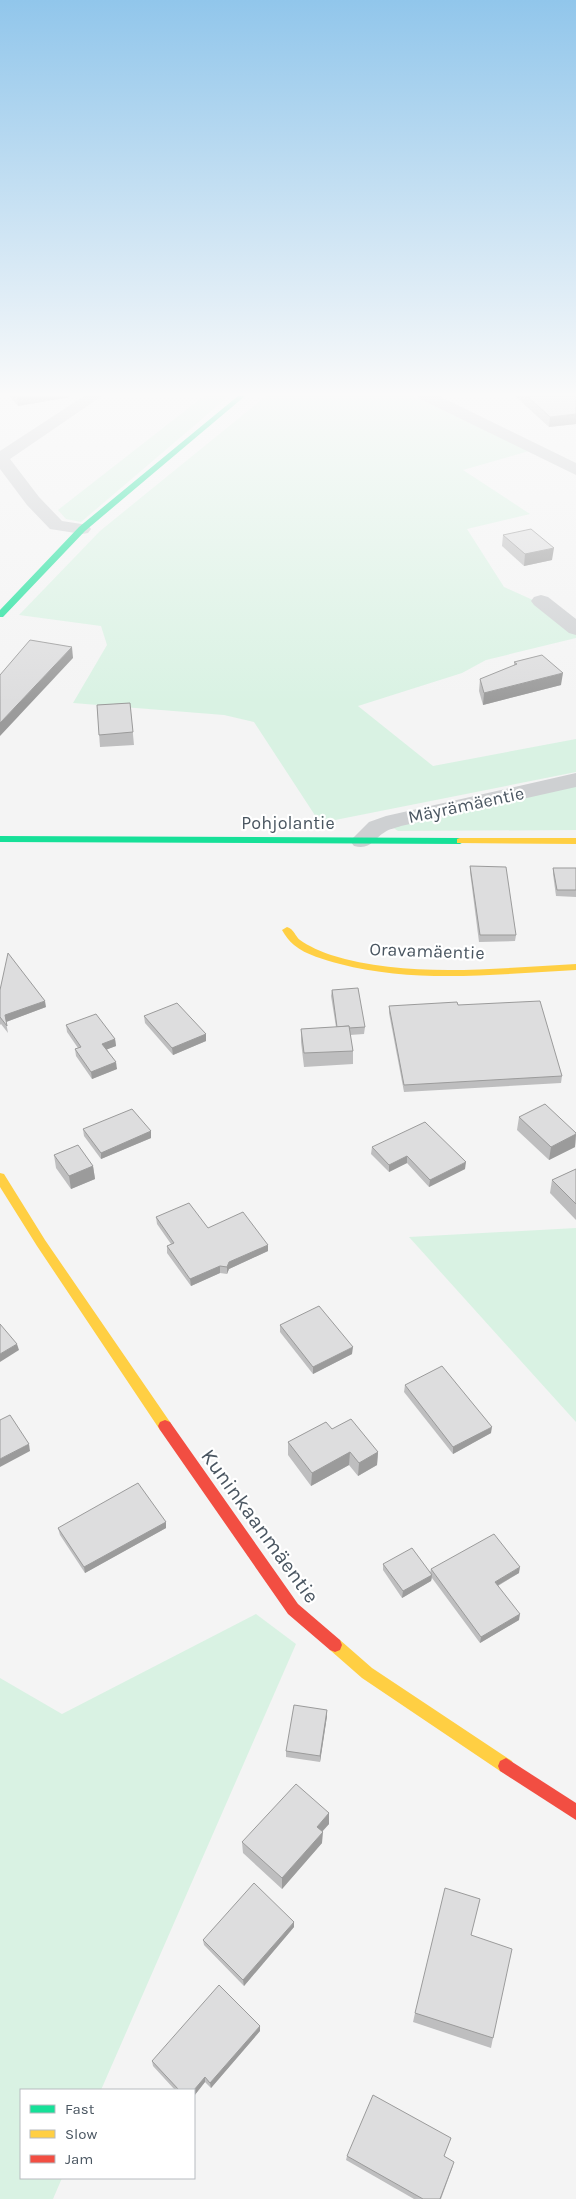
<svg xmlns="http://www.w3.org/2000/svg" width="576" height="2199" font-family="Karla,sans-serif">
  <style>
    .green { fill: #d9f2e3 }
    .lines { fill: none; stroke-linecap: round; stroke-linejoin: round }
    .street { fill: #ced0d2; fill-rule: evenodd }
    .fast { fill: #16e098; fill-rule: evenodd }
    .slow { fill: #ffcf43; fill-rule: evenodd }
    .jam { fill: #f24e42; fill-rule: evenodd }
    .wall { fill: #bebebf }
    .shaded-wall { fill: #9b9b9b }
    .building { fill: #ddddde; stroke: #9b9b9b }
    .labels { text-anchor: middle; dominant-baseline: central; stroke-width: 4.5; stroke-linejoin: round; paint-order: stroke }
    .street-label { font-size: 18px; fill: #4a5661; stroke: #fff }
    .near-street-label { font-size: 21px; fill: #4a5661; stroke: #fff }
  </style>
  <rect width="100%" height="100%" fill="#f4f4f4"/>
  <g class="green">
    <polygon points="204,396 229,396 81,522 66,519 58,510"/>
    <polygon points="266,396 413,396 529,451 463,470 530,514 467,529 504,587 535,601 576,634 576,638 486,660 462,673 358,706 433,766 576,739 576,772 320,823 254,722 224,715 73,703 107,645 101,626 19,615 100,531"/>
    <polygon points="576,786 576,830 398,831 392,827"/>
    <polygon points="576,1228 576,1422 409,1237"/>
    <polygon points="256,1614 296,1644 101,2090 21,2090 21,2178 62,2178 53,2199 0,2199 0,1678 62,1714"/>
  </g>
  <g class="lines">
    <g class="street">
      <polygon points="84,396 102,396 10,459 39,497 62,521 88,525 91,529 88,533 82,534 50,529 27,505 0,469 0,451"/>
      <polygon points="418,396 439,396 576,463 576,475 420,399"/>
      <polygon points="541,595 548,597 576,619 576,635 569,633 534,605 531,601 534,597"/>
      <path d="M576 773V787L401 826C396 828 389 829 385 832 372 840 371 850 354 846L350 841 369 822 386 816Z"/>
    </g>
    <g class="fast">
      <polygon points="238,396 245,396 85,531 3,617 0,617 0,610 79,527"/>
      <polygon points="0,836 460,838 465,841 460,844 0,842"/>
    </g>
    <g class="slow">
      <polygon points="460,838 576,838 576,844 457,843 457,839"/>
      <path d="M287 927C294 929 295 936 300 940 308 946 322 952 331 955 407 979 498 968 576 964V970C498 974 416 984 340 964 325 960 306 955 294 945 289 941 285 935 282 930Z"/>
      <polygon points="0,1173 4,1174 45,1240 170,1422 172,1426 170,1430 165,1432 160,1430 37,1246 0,1187"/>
      <polygon points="335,1638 340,1640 372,1668 512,1761 514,1766 512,1771 506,1774 500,1771 362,1678 330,1650 328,1645 330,1640"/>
    </g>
    <g class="jam">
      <polygon points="165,1420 170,1422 298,1604 340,1640 342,1645 340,1650 335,1652 330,1650 288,1614 160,1430 158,1426 160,1422"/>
      <polygon points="506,1758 576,1803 576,1820 500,1771 498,1766 500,1761"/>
    </g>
  </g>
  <g class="wall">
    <polygon points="9,396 70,396 70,397 18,406"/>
    <polygon points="515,396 576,396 576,424 549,427"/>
    <polygon points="503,535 552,560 524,566 502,546"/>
    <polygon points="514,662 561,685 483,705 479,691 480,679 514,666"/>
    <polygon points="130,703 134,745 100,747 97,705"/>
    <polygon points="470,866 516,935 515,941 479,942 470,872"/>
    <polygon points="553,868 576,868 576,897 556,896 553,874"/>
    <polygon points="0,990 46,1007 6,1022 8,1033 1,1024 0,1025"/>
    <polygon points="332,990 365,1027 364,1034 350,1035 353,1051 353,1064 304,1067 301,1042 301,1029 336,1027 331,996"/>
    <polygon points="458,1005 562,1076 561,1083 404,1092 389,1013 389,1006"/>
    <polygon points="144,1016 206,1034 206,1041 173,1055 145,1023"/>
    <polygon points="66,1025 115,1039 116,1046 107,1049 117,1069 92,1079 76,1056 75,1049 78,1048 67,1032"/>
    <polygon points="519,1117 576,1133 575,1147 549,1160 517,1130"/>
    <polygon points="83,1129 151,1131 151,1138 101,1159 84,1136"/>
    <polygon points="372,1147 465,1169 429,1187 407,1163 389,1172 371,1154"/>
    <polygon points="54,1155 93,1166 95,1179 71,1189 56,1168"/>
    <polygon points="576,1169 576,1220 550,1193 552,1180"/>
    <polygon points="156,1217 208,1228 268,1251 229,1269 227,1274 220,1273 191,1286 167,1253 167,1246 171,1244 157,1224"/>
    <polygon points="280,1325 352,1354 313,1374 280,1332"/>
    <polygon points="405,1385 491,1433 453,1454 404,1392"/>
    <polygon points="332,1429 378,1452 377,1465 358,1476 349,1465 311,1486 288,1455 288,1442"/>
    <polygon points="166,1522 166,1528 85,1573 60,1535 58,1528"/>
    <polygon points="383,1564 430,1573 431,1569 519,1573 498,1586 519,1620 480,1643 432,1578 431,1581 402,1598 383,1570"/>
    <polygon points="327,1710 327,1716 320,1762 286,1757 286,1751"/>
    <polygon points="329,1813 329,1824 322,1832 322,1843 282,1889 243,1853 242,1842"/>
    <polygon points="294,1927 244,1986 204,1945 203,1940"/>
    <polygon points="472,1935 493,2038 491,2048 413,2022 415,2013"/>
    <polygon points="260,2031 211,2088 205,2082 194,2096 194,2090 175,2090 153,2066 152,2061"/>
    <polygon points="451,2138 444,2156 453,2166 441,2199 414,2199 346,2160 347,2156"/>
  </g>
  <g class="shaded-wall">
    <polygon points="17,396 70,396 70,397 18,406"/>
    <polygon points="576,414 576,424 549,427 550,417"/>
    <polygon points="554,548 552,560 524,566 525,554"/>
    <polygon points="72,647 73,658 0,736 0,723"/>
    <polygon points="563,673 561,685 483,705 484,693"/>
    <polygon points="45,1001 46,1007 6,1022 5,1015"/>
    <polygon points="206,1034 206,1041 173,1055 172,1048"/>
    <polygon points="115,1039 116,1046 103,1051 102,1044"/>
    <polygon points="116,1062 117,1069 92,1079 91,1072"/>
    <polygon points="151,1131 151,1138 101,1159 101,1153"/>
    <polygon points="576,1134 575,1147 549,1160 551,1147"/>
    <polygon points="407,1156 407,1163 389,1172 389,1165"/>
    <polygon points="466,1162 465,1169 429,1187 430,1180"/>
    <polygon points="93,1166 95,1179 71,1189 69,1176"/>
    <polygon points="268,1245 268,1251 229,1269 227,1274 227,1267 229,1262"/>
    <polygon points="220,1266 220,1273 191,1286 190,1279"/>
    <polygon points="17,1344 19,1350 0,1362 0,1354"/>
    <polygon points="353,1347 352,1354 313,1374 313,1367"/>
    <polygon points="492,1427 491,1433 453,1454 453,1447"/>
    <polygon points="29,1444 30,1451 0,1467 0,1459"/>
    <polygon points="350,1452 349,1465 311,1486 312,1473"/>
    <polygon points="378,1452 377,1465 358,1476 359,1463"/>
    <polygon points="166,1522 166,1528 85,1573 84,1567"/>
    <polygon points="520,1567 519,1573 493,1588 495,1582"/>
    <polygon points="432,1575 431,1581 402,1598 403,1591"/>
    <polygon points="520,1614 519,1620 480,1643 481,1637"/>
    <polygon points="327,1710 327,1716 320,1762 320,1756"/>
    <polygon points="329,1813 329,1824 316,1838 317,1827"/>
    <polygon points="323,1832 322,1843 282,1889 282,1878"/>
    <polygon points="294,1922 294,1927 244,1986 243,1980"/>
    <polygon points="260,2026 260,2031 211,2088 210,2083"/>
    <polygon points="205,2077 205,2082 194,2096 194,2090"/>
  </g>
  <g class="building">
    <polygon points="527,396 576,396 576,414 550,417"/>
    <polygon points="531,529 554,548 525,554 503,535"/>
    <polygon points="30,640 72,647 0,723 0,675"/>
    <polygon points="542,655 563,673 484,693 480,679 517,664 514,662"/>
    <polygon points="130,703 133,732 99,735 97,705"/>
    <polygon points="470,866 506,867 516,935 480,935"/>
    <polygon points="553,868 576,868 576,890 557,890"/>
    <polygon points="8,953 45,1001 5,1015 7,1026 0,1017 0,990"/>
    <polygon points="358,988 365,1027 349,1028 349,1026 337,1027 332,990"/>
    <polygon points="540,1001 562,1076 404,1085 389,1006 457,1002 458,1005"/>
    <polygon points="177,1003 206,1034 172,1048 144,1016"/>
    <polygon points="96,1014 115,1039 102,1044 116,1062 91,1072 75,1049 81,1047 66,1025"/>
    <polygon points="349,1026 353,1051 304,1053 301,1029"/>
    <polygon points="545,1104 576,1133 576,1134 551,1147 519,1117"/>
    <polygon points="132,1109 151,1131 101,1153 83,1129"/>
    <polygon points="425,1122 466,1162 430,1180 407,1156 389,1165 372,1147"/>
    <polygon points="78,1145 93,1166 69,1176 54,1155"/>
    <polygon points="576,1169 576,1204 552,1180"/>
    <polygon points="189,1203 208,1228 243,1212 268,1245 229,1262 227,1267 220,1266 190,1279 167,1246 174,1243 156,1217"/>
    <polygon points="319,1306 353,1347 313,1367 280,1325"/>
    <polygon points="0,1324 17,1344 0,1354"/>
    <polygon points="442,1366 492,1427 453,1447 405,1385"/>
    <polygon points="10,1415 29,1444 0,1459 0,1420"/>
    <polygon points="351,1419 378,1452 359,1463 350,1452 312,1473 288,1442 326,1422 332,1429"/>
    <polygon points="138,1483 166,1522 84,1567 58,1528"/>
    <polygon points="494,1534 520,1567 495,1582 520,1614 481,1637 431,1569"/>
    <polygon points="412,1548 432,1575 403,1591 383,1564"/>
    <polygon points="294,1705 327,1710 320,1756 286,1751"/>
    <polygon points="296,1784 329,1813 317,1827 323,1832 282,1878 242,1842"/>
    <polygon points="254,1883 294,1922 243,1980 203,1940"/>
    <polygon points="445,1888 480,1899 471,1935 512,1949 493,2038 415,2013"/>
    <polygon points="219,1985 260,2026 210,2083 205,2077 194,2090 179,2090 152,2061"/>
    <polygon points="373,2095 451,2138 444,2156 454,2162 440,2199 423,2199 347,2156"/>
  </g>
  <linearGradient id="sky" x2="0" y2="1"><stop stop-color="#91c6eb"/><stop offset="0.56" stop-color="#fafafa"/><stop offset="1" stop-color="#fafafa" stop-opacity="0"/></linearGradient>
  <rect width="576" height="704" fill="url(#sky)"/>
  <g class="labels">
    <g class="street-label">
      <text transform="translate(466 805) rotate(-12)">Mäyrämäentie</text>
      <text x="288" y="823">Pohjolantie</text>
      <text transform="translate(427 951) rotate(2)">Oravamäentie</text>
    </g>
    <g class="near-street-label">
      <text transform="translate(260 1526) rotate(54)">Kuninkaanmäentie</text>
    </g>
  </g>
  <rect x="20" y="2089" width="175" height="90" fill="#ffffff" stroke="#b7bbc0"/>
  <rect x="30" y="2105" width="25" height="8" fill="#16e098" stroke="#b7bbc0"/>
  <text x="65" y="2114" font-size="15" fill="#4a5661">Fast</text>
  <rect x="30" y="2130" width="25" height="8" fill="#ffcf43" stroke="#b7bbc0"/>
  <text x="65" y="2139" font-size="15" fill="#4a5661">Slow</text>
  <rect x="30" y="2155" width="25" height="8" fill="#f24e42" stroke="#b7bbc0"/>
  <text x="65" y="2164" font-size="15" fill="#4a5661">Jam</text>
</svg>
